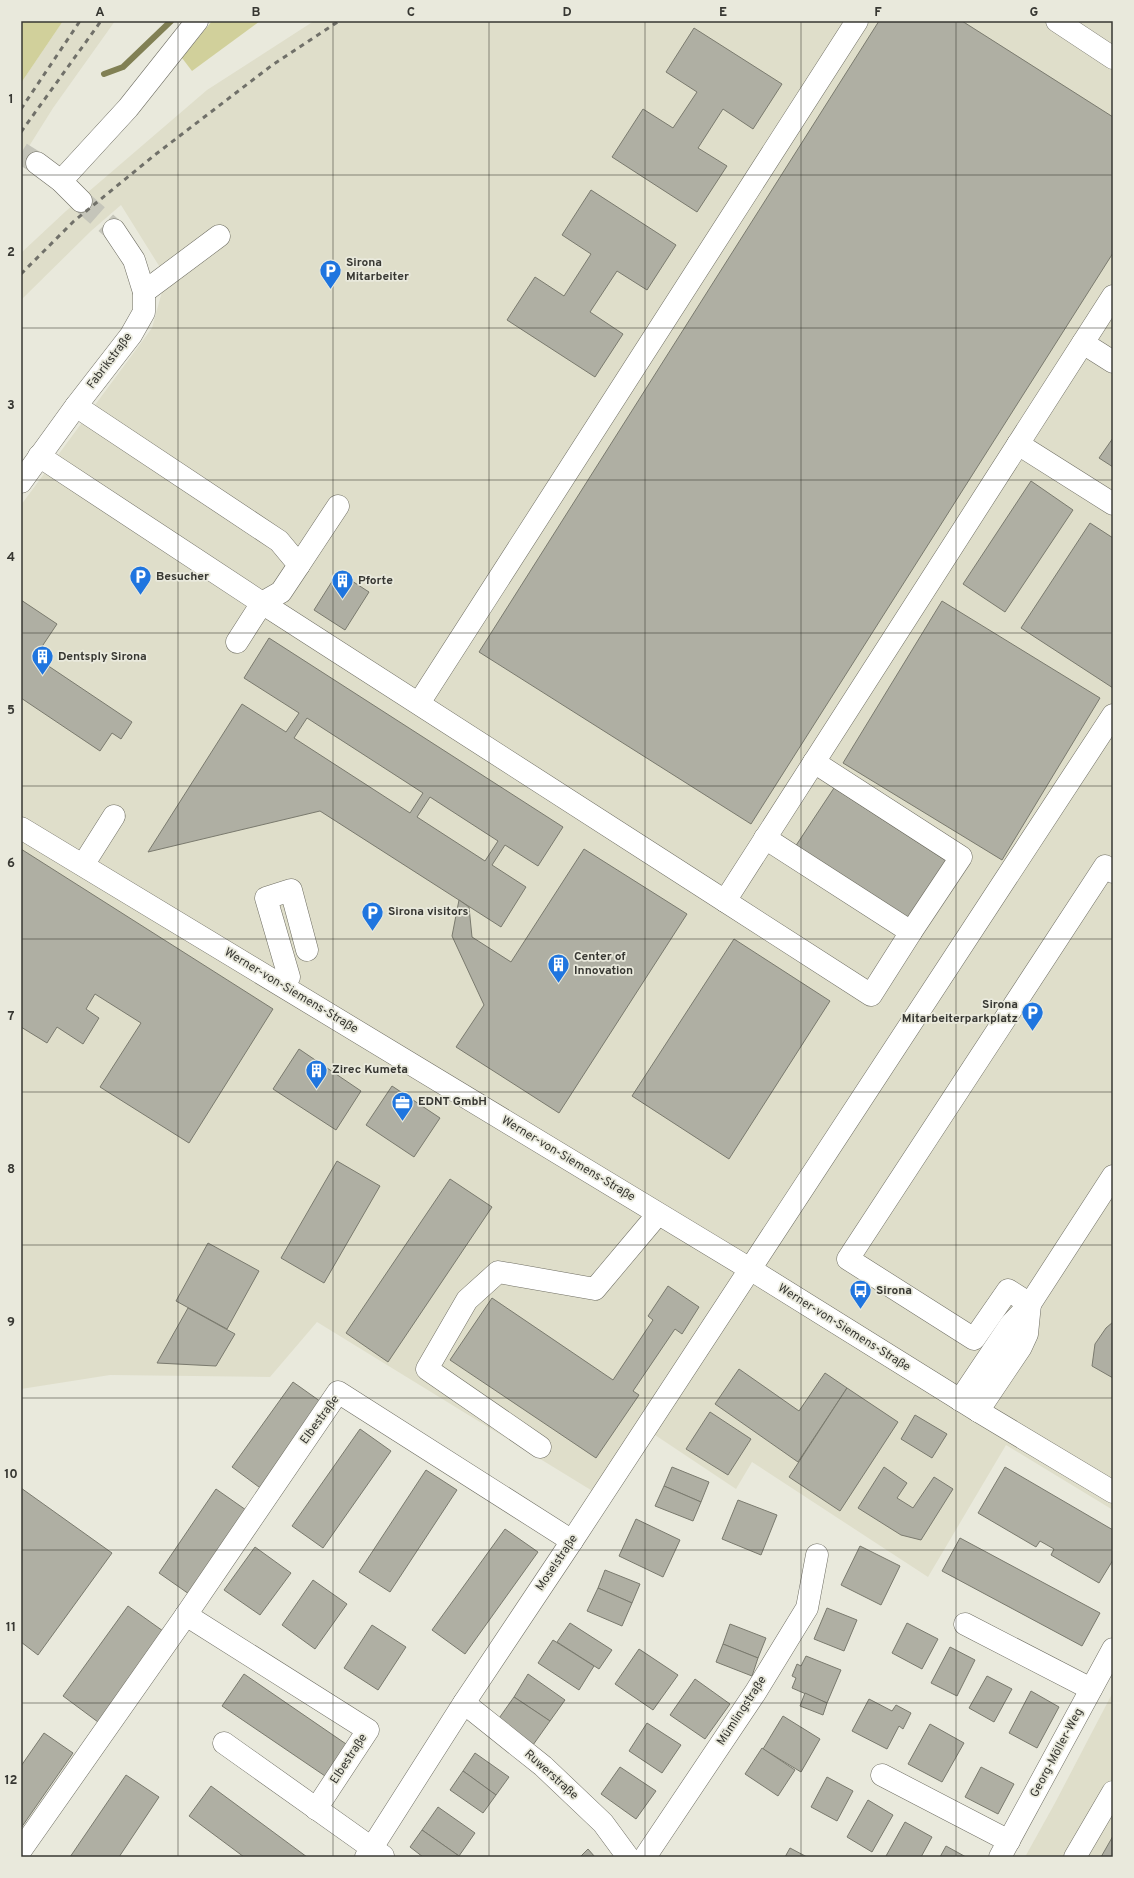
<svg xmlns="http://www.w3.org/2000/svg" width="1134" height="1878" font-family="Overpass,sans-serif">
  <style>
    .built { fill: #dfdeca }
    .green { fill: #d1d09b }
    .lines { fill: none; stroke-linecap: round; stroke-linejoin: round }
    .stream { stroke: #818054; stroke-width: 6 }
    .building { fill: #afafa3; stroke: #7a7a6e; fill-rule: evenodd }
    .minor-tunnel { stroke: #c5c5ba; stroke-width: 22; stroke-dasharray: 22 11; stroke-linecap: butt }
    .minor-casing { stroke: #6f6e63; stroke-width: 23 }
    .minor { stroke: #fff; stroke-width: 22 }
    .rail { stroke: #707069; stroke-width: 3; stroke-dasharray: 5 5; stroke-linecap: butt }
    .grid { fill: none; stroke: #373732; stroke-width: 1; stroke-opacity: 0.55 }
    .labels { text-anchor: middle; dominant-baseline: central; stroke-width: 3.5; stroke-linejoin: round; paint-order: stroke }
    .poi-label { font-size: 12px; font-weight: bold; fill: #373732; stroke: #e9e9dc; text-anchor: start }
    .street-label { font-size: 12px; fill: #373732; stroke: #e9e9dc }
    .neatline { fill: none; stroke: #373732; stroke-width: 1.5 }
    .grid-label { font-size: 13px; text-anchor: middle; font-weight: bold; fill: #373732 }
  </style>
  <rect width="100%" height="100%" fill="#e9e9dc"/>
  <g class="built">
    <polygon points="63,21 115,21 53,108 21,159 21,83"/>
    <polygon points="314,21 1113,21 1113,1510 1006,1445 928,1577 752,1462 736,1489 646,1429 599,1495 317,1322 270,1377 110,1375 21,1389 21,505 152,328 166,277 121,205 91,231 21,300 21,253 66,211 207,90"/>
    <polygon points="1113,1692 1113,1857 1025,1857 1055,1803"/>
  </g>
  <g class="green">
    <polygon points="21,21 63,21 21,83"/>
    <polygon points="212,21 260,21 192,71 182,58"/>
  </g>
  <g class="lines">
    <polyline class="stream" points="104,74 123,67 171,21"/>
  </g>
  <g class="building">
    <polygon points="879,21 962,21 1113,117 1113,253 751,824 479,652"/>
    <polygon points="694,28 782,84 753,129 723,109 698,148 727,166 697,212 612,157 643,109 673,128 697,92 666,72"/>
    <polygon points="591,190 676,245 647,290 617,271 590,312 623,334 595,377 507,320 535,277 564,296 591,254 562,235"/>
    <polygon points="1113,438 1113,467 1099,458"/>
    <polygon points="1031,481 1073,510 1005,612 963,584"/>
    <polygon points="1090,523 1113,538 1113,688 1021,628"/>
    <polygon points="338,572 369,592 345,630 314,610"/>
    <polygon points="21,600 57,624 35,657 132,722 121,739 112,733 100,751 21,698"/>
    <polygon points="942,601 1100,698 1002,860 843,763"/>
    <path d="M269 638 563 827 538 866 505 845 492 865 526 887 501 927 320 811 148 852 242 704 286 732 299 713 244 678ZM307 718 423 793 410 813 294 738ZM430 797 498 841 485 861 417 817Z"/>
    <polygon points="834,788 948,862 908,922 795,847"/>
    <polygon points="21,849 273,1009 189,1143 100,1087 141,1023 95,994 86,1009 99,1018 83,1044 57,1027 47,1043 21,1027"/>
    <polygon points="584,849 687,914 559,1113 456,1047 484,1005 452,936 459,900 469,907 472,937 511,962"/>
    <polygon points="734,939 830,1001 729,1159 632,1096"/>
    <polygon points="299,1049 361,1091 336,1130 273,1089"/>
    <polygon points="392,1086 440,1118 414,1157 366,1125"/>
    <polygon points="337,1161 380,1186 324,1283 281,1258"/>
    <polygon points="450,1179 492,1207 388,1362 346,1333"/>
    <polygon points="208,1243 259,1271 227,1329 176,1301"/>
    <polygon points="668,1286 699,1307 682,1334 675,1329 633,1391 639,1395 596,1458 450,1360 492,1298 613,1380 653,1320 648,1316"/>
    <polygon points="188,1308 235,1334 216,1366 157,1363"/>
    <polygon points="1113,1322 1113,1378 1092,1366 1095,1344 1106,1328"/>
    <polygon points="739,1369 799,1411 825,1373 847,1388 798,1462 715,1404"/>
    <polygon points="293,1382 324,1404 263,1490 232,1467"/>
    <polygon points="847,1388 898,1422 840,1511 789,1477"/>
    <polygon points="710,1412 751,1439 728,1475 686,1449"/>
    <polygon points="915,1415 947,1434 932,1458 901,1439"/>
    <polygon points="360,1429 391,1451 323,1548 292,1526"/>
    <polygon points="672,1467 709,1482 701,1502 664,1486"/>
    <polygon points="884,1467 907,1483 897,1498 913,1508 934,1477 953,1489 921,1540 901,1535 858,1508"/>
    <polygon points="1005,1467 1113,1530 1113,1560 1099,1583 1051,1555 1054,1549 1040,1541 1036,1547 978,1513"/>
    <polygon points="426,1470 457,1490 390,1592 359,1572"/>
    <polygon points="664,1486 701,1502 693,1521 655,1506"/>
    <polygon points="21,1488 112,1553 38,1655 21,1642"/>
    <polygon points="216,1489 246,1510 189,1594 159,1573"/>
    <polygon points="738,1500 777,1515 761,1555 722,1539"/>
    <polygon points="636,1519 680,1540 663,1577 619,1556"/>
    <polygon points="505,1529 538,1552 465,1654 432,1630"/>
    <polygon points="960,1538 1100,1613 1082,1646 942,1571"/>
    <polygon points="860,1546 900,1566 881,1605 841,1585"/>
    <polygon points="255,1547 291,1573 260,1615 224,1590"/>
    <polygon points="605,1570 640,1584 632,1603 598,1588"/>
    <polygon points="313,1580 347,1604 315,1649 282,1625"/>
    <polygon points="598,1588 632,1603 622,1626 587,1611"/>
    <polygon points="128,1606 163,1631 98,1722 63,1696"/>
    <polygon points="827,1608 857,1620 844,1651 814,1639"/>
    <polygon points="570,1623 612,1650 599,1669 557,1642"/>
    <polygon points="907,1623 938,1639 922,1669 892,1653"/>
    <polygon points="730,1624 766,1638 758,1658 723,1644"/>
    <polygon points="372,1625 406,1647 378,1690 344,1668"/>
    <polygon points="553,1640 594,1666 579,1690 538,1663"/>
    <polygon points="723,1644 758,1658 752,1676 716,1662"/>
    <polygon points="950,1647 975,1660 957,1696 931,1683"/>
    <polygon points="639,1649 678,1675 653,1710 615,1684"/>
    <polygon points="806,1656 841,1670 827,1703 792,1688 796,1678 792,1676 797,1664 801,1666"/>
    <polygon points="244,1674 349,1746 328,1778 222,1706"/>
    <polygon points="528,1674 565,1700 550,1721 514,1697"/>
    <polygon points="987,1676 1012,1689 994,1722 969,1708"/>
    <polygon points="695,1679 730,1704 705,1739 670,1715"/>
    <polygon points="1031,1691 1059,1707 1037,1748 1009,1733"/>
    <polygon points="805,1693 827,1703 823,1715 800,1706"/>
    <polygon points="514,1697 550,1721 533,1745 497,1721"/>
    <polygon points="869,1699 892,1711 896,1705 911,1713 903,1729 899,1726 887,1749 852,1731"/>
    <polygon points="783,1716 820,1739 801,1772 763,1749"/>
    <polygon points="647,1723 681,1745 662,1773 629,1751"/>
    <polygon points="930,1724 964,1743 942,1782 908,1764"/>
    <polygon points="44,1733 73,1753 21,1828 21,1766"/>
    <polygon points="762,1748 795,1770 778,1796 745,1774"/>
    <polygon points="475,1753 509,1777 496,1795 463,1771"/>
    <polygon points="620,1767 656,1791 636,1819 601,1794"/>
    <polygon points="981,1767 1014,1784 998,1814 965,1797"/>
    <polygon points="463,1771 496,1795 483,1813 450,1790"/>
    <polygon points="126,1775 159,1797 119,1857 70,1857"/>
    <polygon points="827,1777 853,1791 837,1821 811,1807"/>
    <polygon points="211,1786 307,1857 244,1857 189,1816"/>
    <polygon points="868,1800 893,1815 872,1852 847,1837"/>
    <polygon points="438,1807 475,1833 459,1856 422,1830"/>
    <polygon points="905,1822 932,1837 921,1857 888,1857 886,1856"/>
    <polygon points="422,1830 459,1856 459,1857 423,1857 410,1847"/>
    <polygon points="1113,1836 1113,1857 1101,1857"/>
    <polygon points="946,1846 966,1857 940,1857"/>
    <polygon points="790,1848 807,1857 785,1857"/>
    <polygon points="588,1849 595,1857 580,1857"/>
  </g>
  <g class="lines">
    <g class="minor-tunnel">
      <polyline points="21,153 37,163"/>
      <polyline points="81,201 114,230"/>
    </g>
    <defs>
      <g id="minor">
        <polyline points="1057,21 1113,58"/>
        <polyline points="37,163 61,181 81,201"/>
        <polyline points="61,181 128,108 197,21"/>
        <polyline points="144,292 219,236"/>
        <polyline points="1083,343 1113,362"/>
        <polyline points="1018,444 1113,504"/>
        <polyline points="39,456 262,603 281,592 299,565 279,541 76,406"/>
        <polyline points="21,482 76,406 131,335 144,312 144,292 134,260 114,230"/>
        <polyline points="299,565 338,506"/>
        <polyline points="237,642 262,603 725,901 1113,296"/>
        <polyline points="419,703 857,21"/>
        <polyline points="814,762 961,857 911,932"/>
        <polyline points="21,828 750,1269 978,1411 1113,1492"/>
        <polyline points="83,865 114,816"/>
        <polyline points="725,901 871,995 911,932 765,838"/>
        <polyline points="289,977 266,898 291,890 307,950"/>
        <polyline points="1030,1304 1008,1290 974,1339 848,1259 1105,866 1113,872"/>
        <polyline points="960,1400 1011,1324 1030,1304 1113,1176"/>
        <polyline points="978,1411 1021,1347 1027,1334 1030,1304"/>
        <polyline points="540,1447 427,1369 467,1300 498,1272 595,1289 658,1214"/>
        <polyline points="186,1615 368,1730 316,1809"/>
        <polyline points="965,1624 1091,1689"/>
        <polyline points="464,1703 543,1766 603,1823 628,1857"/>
        <polyline points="224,1743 383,1856"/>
        <polyline points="882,1775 1009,1841"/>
        <polyline points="21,1850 186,1615 338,1392 572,1541"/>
        <polyline points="366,1857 464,1703 572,1541 1113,715"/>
        <polyline points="645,1857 755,1693 807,1608 817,1555"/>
        <polyline points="1000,1857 1113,1649"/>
        <polyline points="1075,1857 1113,1792"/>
      </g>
    </defs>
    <use href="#minor" class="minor-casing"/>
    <use href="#minor" class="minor"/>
    <g class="rail">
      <polyline points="21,109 80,21"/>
      <polyline points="21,132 101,21"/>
      <polyline points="21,274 74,221 156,154 271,66 339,21"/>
    </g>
  </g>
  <path class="grid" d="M178 21V1857M333 21V1857M489 21V1857M645 21V1857M801 21V1857M956 21V1857M21 175H1113M21 328H1113M21 480H1113M21 633H1113M21 786H1113M21 939H1113M21 1092H1113M21 1245H1113M21 1398H1113M21 1550H1113M21 1703H1113"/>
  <defs>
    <symbol id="parking-pin" viewBox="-11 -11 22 30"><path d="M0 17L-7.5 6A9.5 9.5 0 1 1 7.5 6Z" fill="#1f75df" stroke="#e9e9dc"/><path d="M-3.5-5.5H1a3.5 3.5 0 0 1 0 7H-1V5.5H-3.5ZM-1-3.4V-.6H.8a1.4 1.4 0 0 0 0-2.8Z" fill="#fff"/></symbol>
    <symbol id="building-pin" viewBox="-11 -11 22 30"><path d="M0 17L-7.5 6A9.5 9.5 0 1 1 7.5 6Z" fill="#1f75df" stroke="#e9e9dc"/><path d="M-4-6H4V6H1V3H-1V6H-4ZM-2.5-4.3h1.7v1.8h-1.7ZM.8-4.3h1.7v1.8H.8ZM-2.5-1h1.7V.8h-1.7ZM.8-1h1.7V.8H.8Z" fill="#fff"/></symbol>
    <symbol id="office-pin" viewBox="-11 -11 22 30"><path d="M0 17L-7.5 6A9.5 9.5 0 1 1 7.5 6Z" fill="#1f75df" stroke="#e9e9dc"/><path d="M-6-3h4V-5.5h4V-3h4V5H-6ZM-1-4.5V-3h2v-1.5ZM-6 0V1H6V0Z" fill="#fff"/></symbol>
    <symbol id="bus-pin" viewBox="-11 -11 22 30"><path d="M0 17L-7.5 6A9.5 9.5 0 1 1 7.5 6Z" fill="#1f75df" stroke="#e9e9dc"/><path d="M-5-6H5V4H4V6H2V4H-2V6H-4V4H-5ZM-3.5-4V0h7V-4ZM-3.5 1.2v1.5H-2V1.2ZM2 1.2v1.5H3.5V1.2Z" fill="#fff"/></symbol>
  </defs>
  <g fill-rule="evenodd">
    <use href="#parking-pin" x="318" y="258" width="25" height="34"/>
    <use href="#parking-pin" x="128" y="564" width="25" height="34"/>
    <use href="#building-pin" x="330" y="568" width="25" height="34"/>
    <use href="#building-pin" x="30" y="644" width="25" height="34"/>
    <use href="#parking-pin" x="360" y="900" width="25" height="34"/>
    <use href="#building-pin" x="546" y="952" width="25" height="34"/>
    <use href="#parking-pin" x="1020" y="1000" width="25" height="34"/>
    <use href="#building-pin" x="304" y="1058" width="25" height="34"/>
    <use href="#office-pin" x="390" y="1090" width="25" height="34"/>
    <use href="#bus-pin" x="848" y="1278" width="25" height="34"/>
  </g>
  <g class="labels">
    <g class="poi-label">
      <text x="346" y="263">Sirona<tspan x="346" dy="14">Mitarbeiter</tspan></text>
      <text x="156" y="577">Besucher</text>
      <text x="358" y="581">Pforte</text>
      <text x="58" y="657">Dentsply Sirona</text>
      <text x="388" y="912">Sirona visitors</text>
      <text x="574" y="957">Center of<tspan x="574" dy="14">Innovation</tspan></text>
      <text x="1018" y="1005" text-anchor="end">Sirona<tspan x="1018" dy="14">Mitarbeiterparkplatz</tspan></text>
      <text x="332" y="1070">Zirec Kumeta</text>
      <text x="418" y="1102">EDNT GmbH</text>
      <text x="876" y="1291">Sirona</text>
    </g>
    <g class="street-label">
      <text transform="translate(110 361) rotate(-53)">Fabrikstraße</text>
      <text transform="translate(291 991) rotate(31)">Werner-von-Siemens-Straße</text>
      <text transform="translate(568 1159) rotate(31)">Werner-von-Siemens-Straße</text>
      <text transform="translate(844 1328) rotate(32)">Werner-von-Siemens-Straße</text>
      <text transform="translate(320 1420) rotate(-54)">Elbestraße</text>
      <text transform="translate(557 1563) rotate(-56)">Moselstraße</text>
      <text transform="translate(742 1711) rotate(-57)">Mümlingstraße</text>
      <text transform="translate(1057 1753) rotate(-62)">Georg-Möller-Weg</text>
      <text transform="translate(349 1759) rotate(-57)">Elbestraße</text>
      <text transform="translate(551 1775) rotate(42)">Ruwerstraße</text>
    </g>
  </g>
  <rect width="1134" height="1878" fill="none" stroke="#e9e9dc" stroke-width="44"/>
  <rect x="22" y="22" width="1090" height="1834" class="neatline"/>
  <g class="grid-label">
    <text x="100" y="16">A</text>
    <text x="256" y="16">B</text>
    <text x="411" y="16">C</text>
    <text x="567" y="16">D</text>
    <text x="723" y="16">E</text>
    <text x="878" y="16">F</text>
    <text x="1034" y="16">G</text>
    <text x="11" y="103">1</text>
    <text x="11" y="256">2</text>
    <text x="11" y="409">3</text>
    <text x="11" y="561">4</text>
    <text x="11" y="714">5</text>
    <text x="11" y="867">6</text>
    <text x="11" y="1020">7</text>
    <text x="11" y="1173">8</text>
    <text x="11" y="1326">9</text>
    <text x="11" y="1478">10</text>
    <text x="11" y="1631">11</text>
    <text x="11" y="1784">12</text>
  </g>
</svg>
